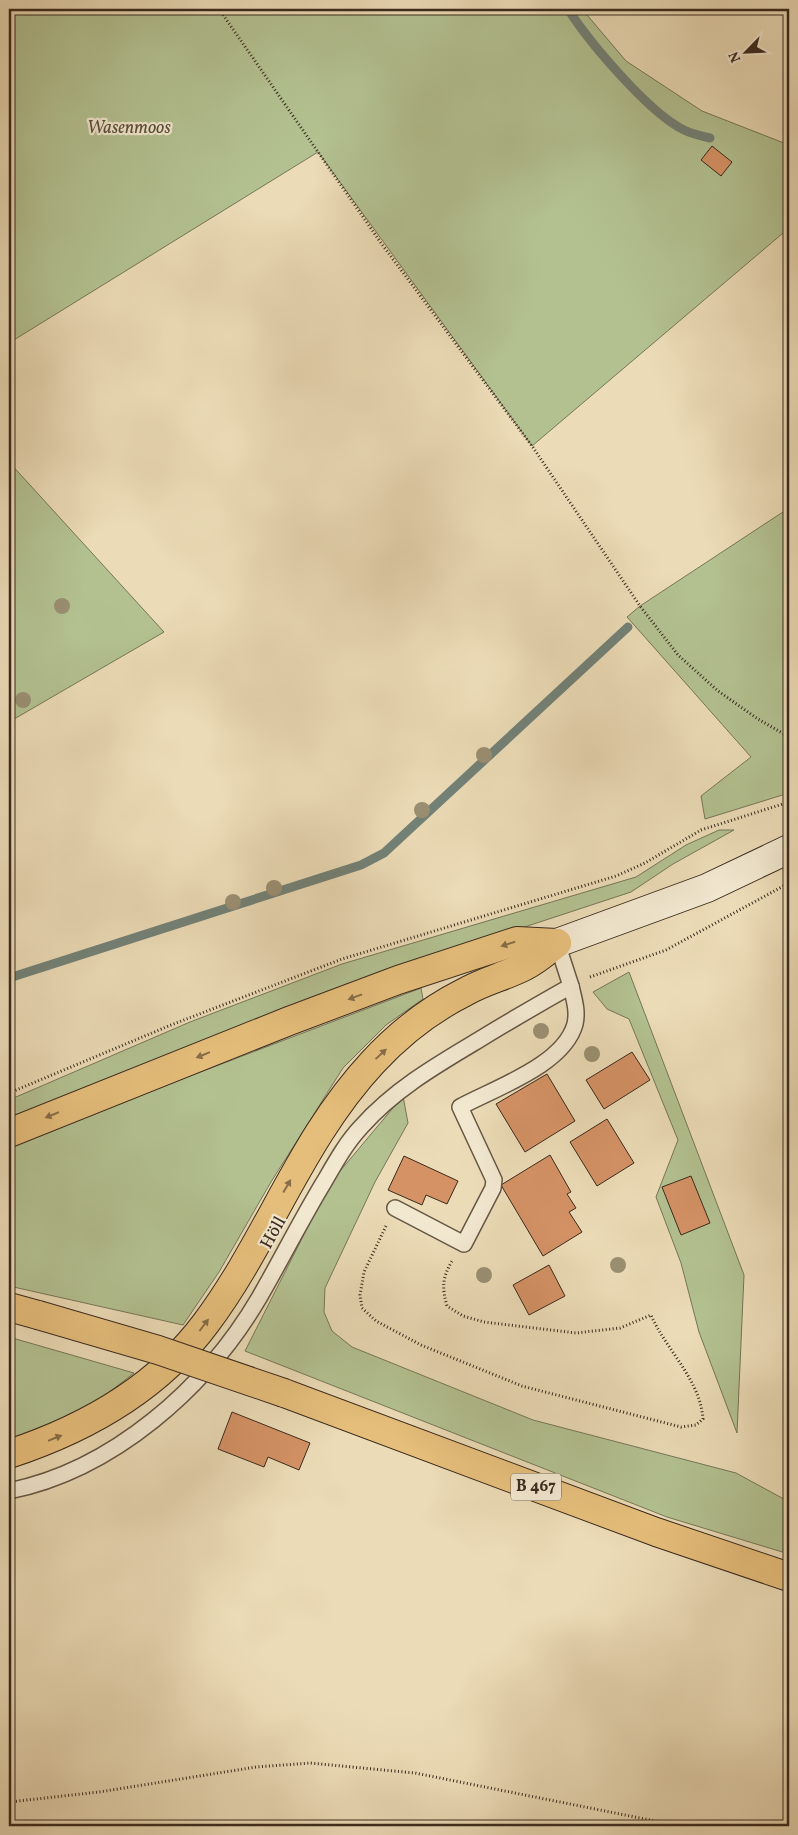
<svg xmlns="http://www.w3.org/2000/svg" width="798" height="1835" font-family="Vollkorn,serif">
  <style>
    .green { fill: #b3c191; stroke: #767658 }
    .lines { fill: none; stroke-linecap: round; stroke-linejoin: round }
    .stream { stroke: #728177; stroke-width: 9 }
    .building { fill: #d49265; stroke: #3a2a1e }
    .lane-casing { stroke: #665644; stroke-width: 18 }
    .secondary-casing { stroke: #3a2a1e; stroke-width: 30 }
    .primary-casing { stroke: #3a2a1e; stroke-width: 30 }
    .path { stroke: #3a2a1e; stroke-width: 3; stroke-dasharray: 1 2.5; stroke-linecap: butt }
    .lane { stroke: #f2e8d0; stroke-width: 15 }
    .secondary { stroke: #f2e8d0; stroke-width: 28 }
    .primary { stroke: #e6be7b; stroke-width: 28 }
    .primary-bridge-casing { stroke: #3a2a1e; stroke-width: 30; stroke-linecap: butt }
    .primary-bridge { stroke: #e6be7b; stroke-width: 28 }
    .tree { fill: #9a8f72 }
    .oneway { fill: #876d48 }
    .labels { text-anchor: middle; dominant-baseline: central; stroke-width: 4.5; stroke-linejoin: round; paint-order: stroke }
    .shield { fill: #f2e8d0; stroke: #716353; stroke-width: 1 }
    .shield-label { font-size: 16px; font-weight: bold; fill: #3a2a1e }
    .park-label { font-size: 18px; font-style: italic; fill: #58503b; stroke: #f2e8d0 }
    .street-label { font-size: 18px; fill: #3a2a1e; stroke: #f2e8d0 }
  </style>
  <rect width="100%" height="100%" fill="#ebdbb6"/>
  <filter id="stains"><feTurbulence type="fractalNoise" baseFrequency=".004" numOctaves="4"/><feColorMatrix values="0 0 0 0 .2 0 0 0 0 .09 0 0 0 0 .02 0 0 0 .5 -.17"/></filter>
  <radialGradient id="worn" r=".72"><stop offset=".6" stop-color="#630" stop-opacity="0"/><stop offset="1" stop-color="#630" stop-opacity=".3"/></radialGradient>
  <g class="green">
    <polygon points="9,9 582,9 626,61 702,111 789,145 789,228 532,446 318,152 9,343"/>
    <polygon points="9,462 164,632 9,722"/>
    <polygon points="789,508 789,793 705,819 701,796 751,757 627,617 640,606"/>
    <polygon points="719,830 734,830 673,864 631,892 339,988 9,1119 9,1100 190,1022 342,964 636,877 686,845"/>
    <polygon points="629,972 744,1275 737,1433 699,1332 681,1263 656,1197 678,1140 629,1019 607,1009 593,992"/>
    <polygon points="421,988 423,999 386,1025 343,1068 271,1182 219,1272 183,1325 9,1286 9,1147 111,1106"/>
    <polygon points="403,1096 408,1123 375,1182 325,1288 324,1312 332,1331 352,1347 533,1420 736,1473 782,1498 789,1500 789,1554 667,1517 245,1351 330,1183"/>
    <polygon points="9,1337 134,1373 90,1407 9,1440"/>
  </g>
  <g class="lines">
    <g class="stream">
      <path d="M568 9C589 42 649 113 684 130 692 134 701 136 710 138"/>
      <polyline points="9,978 361,865 384,853 628,627"/>
    </g>
  </g>
  <g class="building">
    <polygon points="712,146 732,162 721,176 701,160"/>
    <polygon points="632,1052 650,1080 604,1109 586,1080"/>
    <polygon points="547,1074 575,1121 525,1152 496,1104"/>
    <polygon points="607,1119 634,1163 597,1186 570,1142"/>
    <polygon points="550,1155 571,1192 567,1194 576,1208 569,1212 582,1232 543,1256 501,1185"/>
    <polygon points="404,1156 458,1181 447,1204 426,1195 422,1205 388,1190"/>
    <polygon points="691,1176 710,1223 681,1235 662,1187"/>
    <polygon points="549,1265 565,1296 529,1315 513,1285"/>
    <polygon points="232,1412 310,1443 299,1470 268,1457 264,1467 218,1449"/>
  </g>
  <g class="lines">
    <defs>
      <g id="lane">
        <path d="M395 1208 464 1244 493 1188 494 1180 460 1107C495 1088 564 1065 575 1024 578 1011 574 999 571 986"/>
        <path d="M9 1491C113 1470 206 1388 259 1298 281 1260 301 1220 324 1182 335 1163 346 1143 361 1127 394 1090 435 1066 477 1041 508 1022 539 1004 571 986L557 943"/>
      </g>
      <polyline id="secondary" points="557,943 707,888 789,849"/>
      <g id="primary">
        <polyline points="9,1133 289,1021 398,980 517,941 557,943"/>
        <polyline points="9,1307 38,1315"/>
        <polyline points="284,1393 656,1532 789,1577"/>
        <path d="M9 1454C85 1429 157 1389 206 1323 268 1240 301 1139 373 1062 398 1035 431 1009 465 992 484 981 506 976 525 966 536 961 547 951 557 943"/>
      </g>
    </defs>
    <use href="#lane" class="lane-casing"/>
    <use href="#secondary" class="secondary-casing"/>
    <use href="#primary" class="primary-casing"/>
    <g class="path">
      <polyline points="219,9 381,243 532,446 640,606 678,655 718,691 758,719 789,737"/>
      <polyline points="590,977 666,950 789,883"/>
      <polyline points="9,1093 171,1025 342,959 616,876 645,863 701,830 789,802"/>
      <path d="M386 1226 364 1272 360 1295 362 1308 376 1321 421 1345 522 1386 681 1427 696 1425 703 1419C700 1379 666 1350 651 1315L620 1328 576 1333 484 1322 463 1316 447 1306C442 1288 442 1278 452 1261"/>
      <polyline points="9,1802 99,1792 256,1767 310,1763 415,1773 680,1826"/>
    </g>
    <use href="#lane" class="lane"/>
    <use href="#secondary" class="secondary"/>
    <use href="#primary" class="primary"/>
    <defs>
      <polyline id="primary-bridge" points="38,1315 158,1350 284,1393"/>
    </defs>
    <use href="#primary-bridge" class="primary-bridge-casing"/>
    <use href="#primary-bridge" class="primary-bridge"/>
  </g>
  <g class="tree">
    <circle cx="62" cy="606" r="8"/>
    <circle cx="23" cy="700" r="8"/>
    <circle cx="484" cy="755" r="8"/>
    <circle cx="422" cy="810" r="8"/>
    <circle cx="274" cy="888" r="8"/>
    <circle cx="233" cy="902" r="8"/>
    <circle cx="541" cy="1031" r="8"/>
    <circle cx="592" cy="1054" r="8"/>
    <circle cx="618" cy="1265" r="8"/>
    <circle cx="484" cy="1275" r="8"/>
  </g>
  <defs><path id="oneway-solid" d="M-6-.8H1V-3.2L6.5 0L1 3.2V.8H-6Z" transform="scale(1.25)"/></defs>
  <g class="oneway">
    <use href="#oneway-solid" transform="translate(508 944) rotate(162)"/>
    <use href="#oneway-solid" transform="translate(355 997) rotate(160)"/>
    <use href="#oneway-solid" transform="translate(381 1054) rotate(-43)"/>
    <use href="#oneway-solid" transform="translate(203 1055) rotate(158)"/>
    <use href="#oneway-solid" transform="translate(52 1115) rotate(158)"/>
    <use href="#oneway-solid" transform="translate(287 1186) rotate(-60)"/>
    <use href="#oneway-solid" transform="translate(204 1325) rotate(-53)"/>
    <use href="#oneway-solid" transform="translate(55 1438) rotate(-22)"/>
  </g>
  <g class="labels">
    <rect class="shield" x="511" y="1473.5" width="50" height="27" rx="4"/>
    <g class="shield-label">
      <text x="536" y="1487">B 467</text>
    </g>
    <g class="park-label">
      <text x="129" y="128">Wasenmoos</text>
    </g>
    <g class="street-label">
      <text transform="translate(274 1233) rotate(-61)">Höll</text>
    </g>
  </g>
  <rect width="798" height="1835" fill="none" stroke="#ebdbb6" stroke-width="30"/>
  <rect x="10" y="10" width="778" height="1815" fill="none" stroke="#3a2a1e" stroke-width="2.5"/>
  <rect x="15" y="15" width="768" height="1805" fill="none" stroke="#3a2a1e"/>
  <g transform="translate(746 52) rotate(246)" stroke="#f2e8d0" stroke-width="4" paint-order="stroke">
  <path d="M0-4L9 19L0 12L-9 19Z" fill="#3a2a1e"/>
  <text y="-8" font-size="14" font-weight="bold" text-anchor="middle" fill="#3a2a1e">N</text>
  </g>
  <rect width="100%" height="100%" filter="url(#stains)"/>
  <rect width="100%" height="100%" fill="url(#worn)"/>
</svg>
